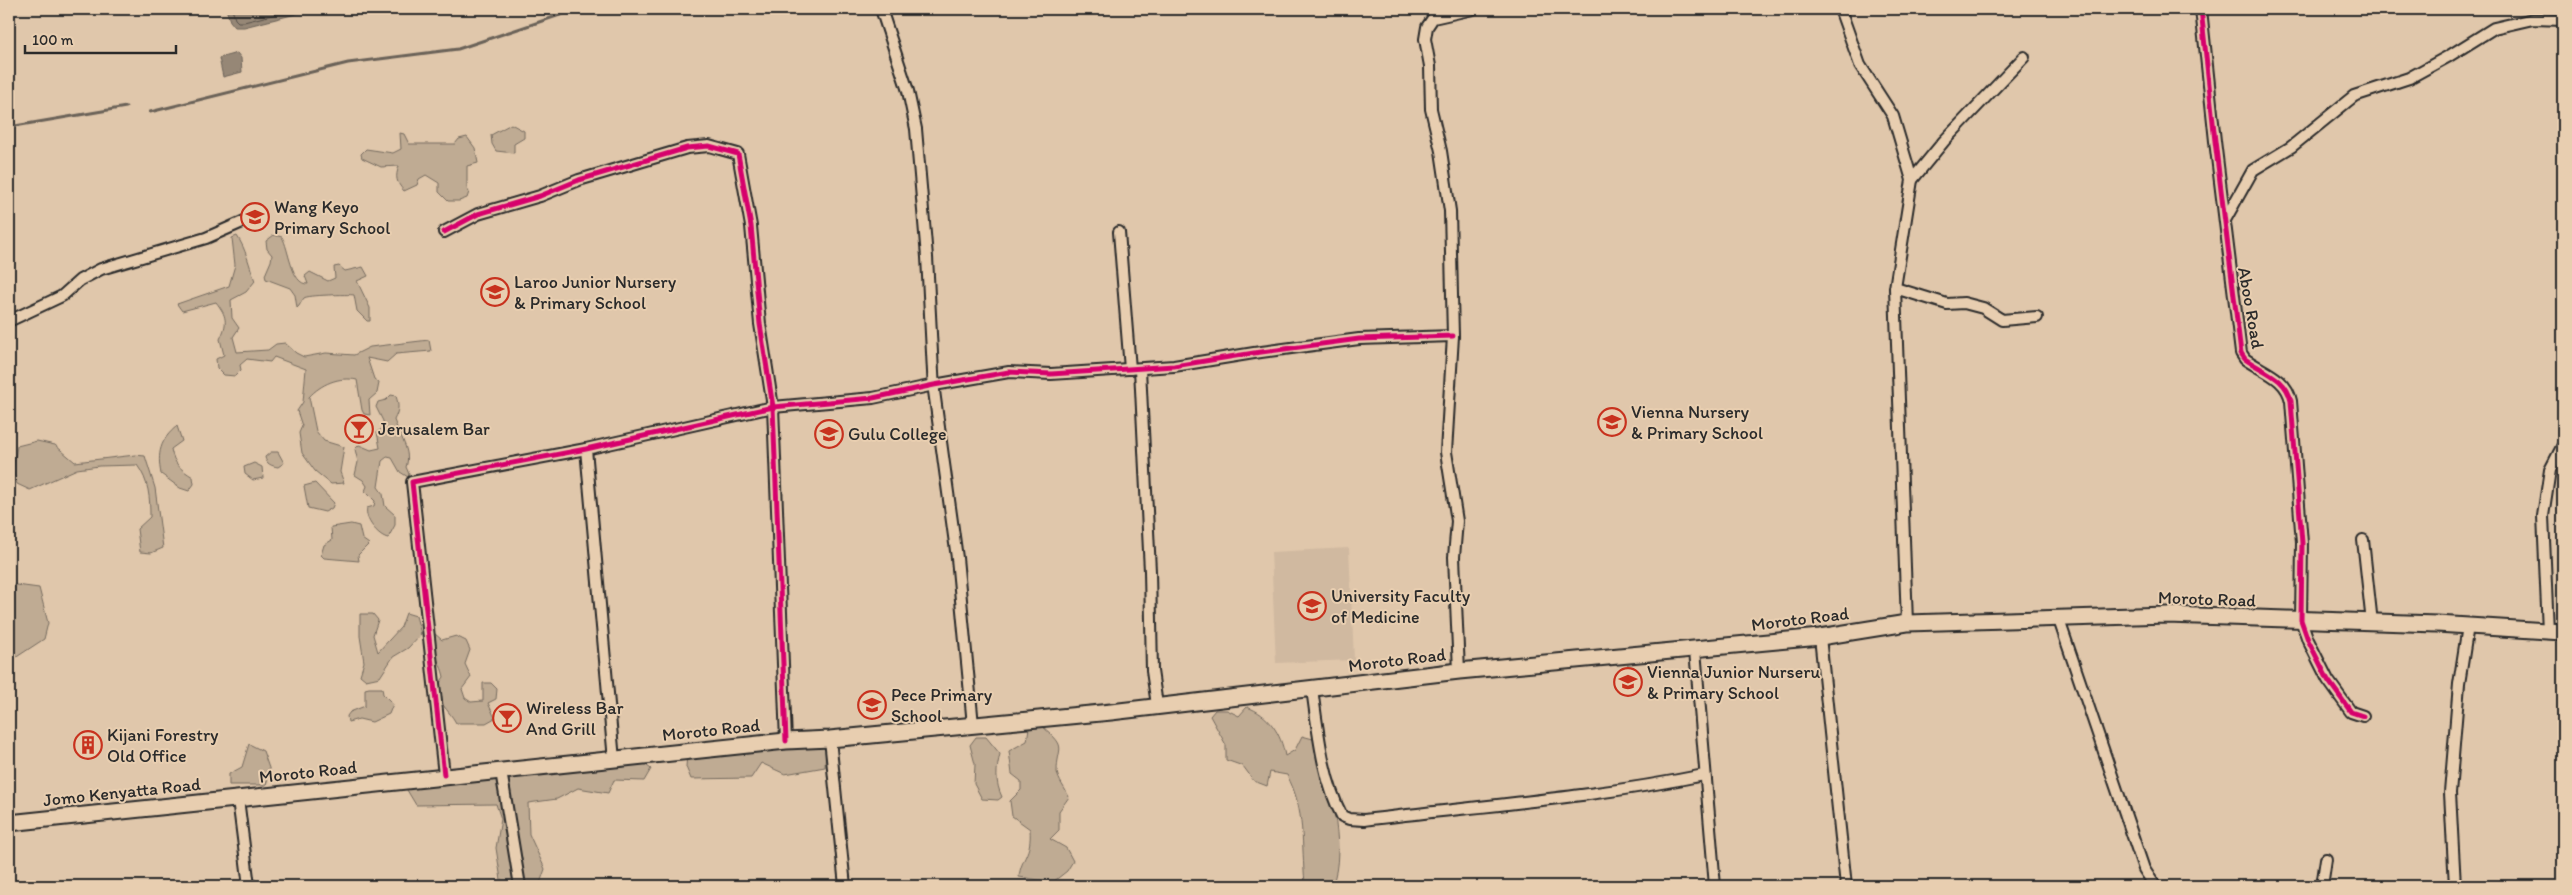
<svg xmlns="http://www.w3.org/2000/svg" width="2572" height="895" font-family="Itim,sans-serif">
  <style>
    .built { fill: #d0b9a0 }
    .green { fill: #bfab93; stroke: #756b5f }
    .water { fill: #968776; stroke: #6b6258 }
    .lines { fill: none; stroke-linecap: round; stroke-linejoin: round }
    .shore { stroke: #565049; stroke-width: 1 }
    .stream { stroke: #6b6258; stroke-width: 3 }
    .minor-casing { stroke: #2b2b2b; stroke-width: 14 }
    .secondary-casing { stroke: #2b2b2b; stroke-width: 19 }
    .minor { stroke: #e8ceb0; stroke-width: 10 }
    .secondary { stroke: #e8ceb0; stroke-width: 15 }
    .cycleway-casing { stroke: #e8ceb0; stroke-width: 8 }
    .cycleway { stroke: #d6006c; stroke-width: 5 }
    .labels { text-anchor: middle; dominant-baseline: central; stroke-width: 4; stroke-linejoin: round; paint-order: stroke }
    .poi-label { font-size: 18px; fill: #2b2b2b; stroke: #e8ceb0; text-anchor: start }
    .street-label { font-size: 18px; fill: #2b2b2b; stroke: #e8ceb0 }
  </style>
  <rect width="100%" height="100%" fill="#e0c7ab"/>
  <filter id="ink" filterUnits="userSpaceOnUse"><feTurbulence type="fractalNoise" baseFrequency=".02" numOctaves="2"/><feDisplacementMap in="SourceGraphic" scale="10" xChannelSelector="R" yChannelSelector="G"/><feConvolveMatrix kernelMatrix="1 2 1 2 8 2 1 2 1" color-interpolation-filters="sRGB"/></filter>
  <g filter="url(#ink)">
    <polygon class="built" points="1349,548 1354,660 1276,663 1271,552"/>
    <g class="green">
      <polygon points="511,124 524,131 524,138 514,144 514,153 496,151 492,144 491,135"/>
      <path d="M400 133 404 134 409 144H455L459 139 467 137 475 148 478 163 467 166V189L469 192 467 198 459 201H448L439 192V183L426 175 419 179 417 185 404 191C396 182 395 177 399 166L381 167 362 158 361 154 366 149 393 153 401 149Z"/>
      <path d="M274 235 282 237C289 248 291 285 308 284L305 276 310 272 328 281 335 278 334 267 339 266 345 271 363 267 368 276 357 281 370 308V321H367L357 311 354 295C349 294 307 295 304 298 301 301 300 306 297 308L295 295 290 288 266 279 265 275 271 261 272 255 267 249 266 241Z"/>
      <path d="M237 236C246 249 249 265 255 281L246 292 231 300 232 318 239 328 233 337 237 352 268 350 276 344 285 343 296 353 304 357 326 353 354 355 370 347 429 340 431 351 396 354 387 362 367 358 374 379 379 383 377 393 369 400 370 415 364 414 362 410 357 380C339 376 321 384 309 397L316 431 324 441 344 447 340 472 344 483 331 484 315 471 302 453 299 433 302 426 297 411 303 402 306 369 274 357 270 362 247 359 240 365 241 370 235 376 224 375 217 368 216 359 224 355 220 339C228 323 227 316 216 302L182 311 177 304 229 286 235 265 232 238Z"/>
      <path d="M391 395 396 396C399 406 399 410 394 420 399 435 412 451 406 467L409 474 408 477 400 472 392 458 387 457 382 461 378 487 383 494 385 506 395 515V525L388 538C378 536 364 519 367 508L374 506 375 501 365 491 367 486 363 480 355 475 358 462 355 449 359 445 371 450 380 448 377 432 384 428 383 421 376 407 378 402 386 400Z"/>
      <path d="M177 426 182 441 171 449C174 464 180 469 193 477L194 484 189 491 180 488 161 474C157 453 160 440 177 426Z"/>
      <path d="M37 441 55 445 75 462 135 455 145 456 155 488 163 548 151 553 140 552 137 529 150 517C150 498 149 481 137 465L99 466 77 469 30 490 17 484 13 470 17 446Z"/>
      <path d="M271 452H278L284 463 278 467C272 466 266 464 265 457Z"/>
      <polygon points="254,463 262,467 263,478 253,480 245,474 244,467"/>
      <polygon points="315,483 334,503 332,508 325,512 308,508 304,486"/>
      <polygon points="351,524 359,526 362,539 369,544 358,555 359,561 324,558 321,555 324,545 332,540 331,527"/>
      <polygon points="9,584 39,588 48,623 44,639 9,662"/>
      <polygon points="406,613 416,616 421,634 408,648 393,657 380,677 366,680 360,675 364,662 360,636 360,614 373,614 378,620 373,635 378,652 401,627"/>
      <path d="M434 633 442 640 456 636 466 641 470 650 465 664 471 677 462 689 465 698 471 702 483 701V683H491L497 689 496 699 488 703 495 718 486 723H456C448 707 428 698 444 677 441 661 428 649 434 633Z"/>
      <polygon points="369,688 382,688 383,694 393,704 389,714 372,722 359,719 348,722 347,716 350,712 365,706 365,689"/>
      <path d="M1247 707C1269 715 1281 733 1285 756L1295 750 1302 736 1313 739C1328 777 1348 847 1332 886H1309L1305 883C1301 844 1306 811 1287 775L1270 772 1267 786 1254 781 1243 766 1226 760V745L1210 716 1215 710H1227L1239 716Z"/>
      <path d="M1043 727C1069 749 1057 746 1057 772 1058 780 1066 790 1069 797L1059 811V830L1050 839 1066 848 1073 861 1067 871 1053 882 1019 877C1021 857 1032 856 1030 829L1012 816 1010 801 1021 790V781L1012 774 1009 751 1027 741 1029 728Z"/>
      <path d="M976 737H986L1000 754C996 770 995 782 1002 797L998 800 982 799 974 784 975 764 970 745Z"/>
      <polygon points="826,742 825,767 785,774 761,763 751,778 691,779 686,767 687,753"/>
      <polygon points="249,744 263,751 270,771 266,785 229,785 229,774 242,767"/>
      <polygon points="642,762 651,769 644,781 614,780 608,793 578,788 557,799 528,803 529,834 545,869 539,886 502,886 496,848 501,819 496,804 416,805 407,790 410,778 484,774 509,781 517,773"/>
    </g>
    <g class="water">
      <polygon points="226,9 316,9 244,27 235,27 230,21"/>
      <polygon points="237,53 241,58 242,72 223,77 219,58"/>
    </g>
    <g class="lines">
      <polyline class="shore" points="232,9 235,19 238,22 244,22 296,9"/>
      <g class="stream">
        <polyline points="150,112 348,63 458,49 578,9"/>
        <polyline points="9,127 126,107"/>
      </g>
      <defs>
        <g id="minor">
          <polyline points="881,9 908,91 916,129 927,257 934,391 957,558 973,725"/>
          <polyline points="1840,9 1860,65 1893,116 1912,180 1895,288 1907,623"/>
          <path d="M2201 9 2215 141 2241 353 2245 359C2263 372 2286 377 2291 401L2302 543 2301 620 2308 640 2328 680 2351 712 2363 716"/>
          <polyline points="1912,180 1944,141 2024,57"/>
          <polyline points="2225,220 2253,170 2291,147 2354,96 2409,78 2449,56 2494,28 2533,19 2563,20"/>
          <polyline points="444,232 478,214 540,196 579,180 687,148 709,146 738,154 751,226 760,324 773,407 786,741"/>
          <polyline points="1119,232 1130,369"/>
          <polyline points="1895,288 1947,304 1964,303 1983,308 2002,320 2037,317"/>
          <polyline points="9,321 62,296 80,280 101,269 206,238 247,220"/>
          <polyline points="1140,369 1150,571 1152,671 1157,705"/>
          <polyline points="586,449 614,760"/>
          <polyline points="2363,540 2372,623"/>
          <polyline points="2059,620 2144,869 2155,886"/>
          <polyline points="2548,631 2543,516 2550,470 2563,445"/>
          <polyline points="1820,637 1846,886"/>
          <polyline points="1695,650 1715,886"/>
          <polyline points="1459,671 1454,557 1457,521 1446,452 1453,336 1450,211 1441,151 1431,109 1430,66 1425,39 1427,27 1433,18 1473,9"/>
          <path d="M1312 689C1318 730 1322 778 1342 816L1349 819 1364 820C1477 806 1592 798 1704 775"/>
          <polyline points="830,739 845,886"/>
          <polyline points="501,771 520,886"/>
          <polyline points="444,775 412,482 586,449 773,407 873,398 934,385 1009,372 1051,374 1174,366 1254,353 1359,339 1453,336"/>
          <polyline points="238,799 249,886"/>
          <polyline points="2322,886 2326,859"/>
          <polyline points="2455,886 2450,793 2459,684 2468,626"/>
        </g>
        <polyline id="secondary" points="9,823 786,741 830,739 1111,712 1459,671 1820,637 1907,623 2167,615 2437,624 2563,632"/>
      </defs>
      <use href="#minor" class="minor-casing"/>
      <use href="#secondary" class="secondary-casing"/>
      <use href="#minor" class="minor"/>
      <use href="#secondary" class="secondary"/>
      <defs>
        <g id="cycleway">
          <path d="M2201 9 2215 141 2241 353 2245 359C2263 372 2286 377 2291 401L2302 543 2301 620 2308 640 2328 680 2351 712 2363 716"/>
          <polyline points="444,232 478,214 540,196 579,180 687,148 709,146 738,154 751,226 760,324 773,407 786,741"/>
          <polyline points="444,775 412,482 586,449 773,407 873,398 934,385 1009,372 1051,374 1174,366 1254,353 1359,339 1453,336"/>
        </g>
      </defs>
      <use href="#cycleway" class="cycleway-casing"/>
      <use href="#cycleway" class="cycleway"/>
    </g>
  </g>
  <defs>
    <symbol id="school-ring" viewBox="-11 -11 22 22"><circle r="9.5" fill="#e8ceb0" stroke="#c8321e" stroke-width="1.5"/><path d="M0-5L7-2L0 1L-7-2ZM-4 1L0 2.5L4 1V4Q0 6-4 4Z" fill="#c8321e"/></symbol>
    <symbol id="bar-ring" viewBox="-11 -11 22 22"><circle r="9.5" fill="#e8ceb0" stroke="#c8321e" stroke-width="1.5"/><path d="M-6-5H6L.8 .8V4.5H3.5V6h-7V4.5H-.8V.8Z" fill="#c8321e"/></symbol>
    <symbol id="university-ring" viewBox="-11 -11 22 22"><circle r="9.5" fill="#e8ceb0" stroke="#c8321e" stroke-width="1.5"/><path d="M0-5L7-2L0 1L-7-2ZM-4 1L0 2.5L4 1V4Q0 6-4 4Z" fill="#c8321e"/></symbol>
    <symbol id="building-ring" viewBox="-11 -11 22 22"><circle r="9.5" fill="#e8ceb0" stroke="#c8321e" stroke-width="1.5"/><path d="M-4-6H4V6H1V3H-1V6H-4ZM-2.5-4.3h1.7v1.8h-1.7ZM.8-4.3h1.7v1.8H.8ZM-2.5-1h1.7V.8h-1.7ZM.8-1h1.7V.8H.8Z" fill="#c8321e"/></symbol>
  </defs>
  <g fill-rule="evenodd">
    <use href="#school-ring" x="239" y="201" width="32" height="32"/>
    <use href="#school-ring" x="479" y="276" width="32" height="32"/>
    <use href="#school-ring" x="1596" y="406" width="32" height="32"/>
    <use href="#bar-ring" x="343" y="413" width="32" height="32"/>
    <use href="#school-ring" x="813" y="418" width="32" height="32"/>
    <use href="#university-ring" x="1296" y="590" width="32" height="32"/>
    <use href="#school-ring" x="1612" y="666" width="32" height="32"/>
    <use href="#school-ring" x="856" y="689" width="32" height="32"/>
    <use href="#bar-ring" x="491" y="702" width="32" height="32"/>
    <use href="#building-ring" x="72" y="729" width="32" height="32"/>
  </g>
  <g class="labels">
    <g class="poi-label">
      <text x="274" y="207">Wang Keyo<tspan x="274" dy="21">Primary School</tspan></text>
      <text x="514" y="282">Laroo Junior Nursery<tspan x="514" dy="21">&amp; Primary School</tspan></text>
      <text x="1631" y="412">Vienna Nursery<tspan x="1631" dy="21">&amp; Primary School</tspan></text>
      <text x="378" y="429">Jerusalem Bar</text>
      <text x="848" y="434">Gulu College</text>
      <text x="1331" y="596">University Faculty<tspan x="1331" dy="21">of Medicine</tspan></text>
      <text x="1647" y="672">Vienna Junior Nurseru<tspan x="1647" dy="21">&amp; Primary School</tspan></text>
      <text x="891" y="695">Pece Primary<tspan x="891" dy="21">School</tspan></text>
      <text x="526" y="708">Wireless Bar<tspan x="526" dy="21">And Grill</tspan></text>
      <text x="107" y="735">Kijani Forestry<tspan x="107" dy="21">Old Office</tspan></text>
    </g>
    <g class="street-label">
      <text transform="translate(2251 308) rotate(80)">Aboo Road</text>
      <text transform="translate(2207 599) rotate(2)">Moroto Road</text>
      <text transform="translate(1800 619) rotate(-7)">Moroto Road</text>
      <text transform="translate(1397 660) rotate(-7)">Moroto Road</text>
      <text transform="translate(711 730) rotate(-6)">Moroto Road</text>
      <text transform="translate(308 772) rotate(-6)">Moroto Road</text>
      <text transform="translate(122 792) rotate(-6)">Jomo Kenyatta Road</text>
    </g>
  </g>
  <rect width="2572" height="895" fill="none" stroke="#e8ceb0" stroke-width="30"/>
  <rect x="15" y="15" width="2542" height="865" fill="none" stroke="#2b2b2b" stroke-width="2" filter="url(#ink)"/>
  <path d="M25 45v8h151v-8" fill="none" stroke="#2b2b2b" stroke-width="2.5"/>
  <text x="32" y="45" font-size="15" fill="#2b2b2b" stroke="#e8ceb0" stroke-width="4" paint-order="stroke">100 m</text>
</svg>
